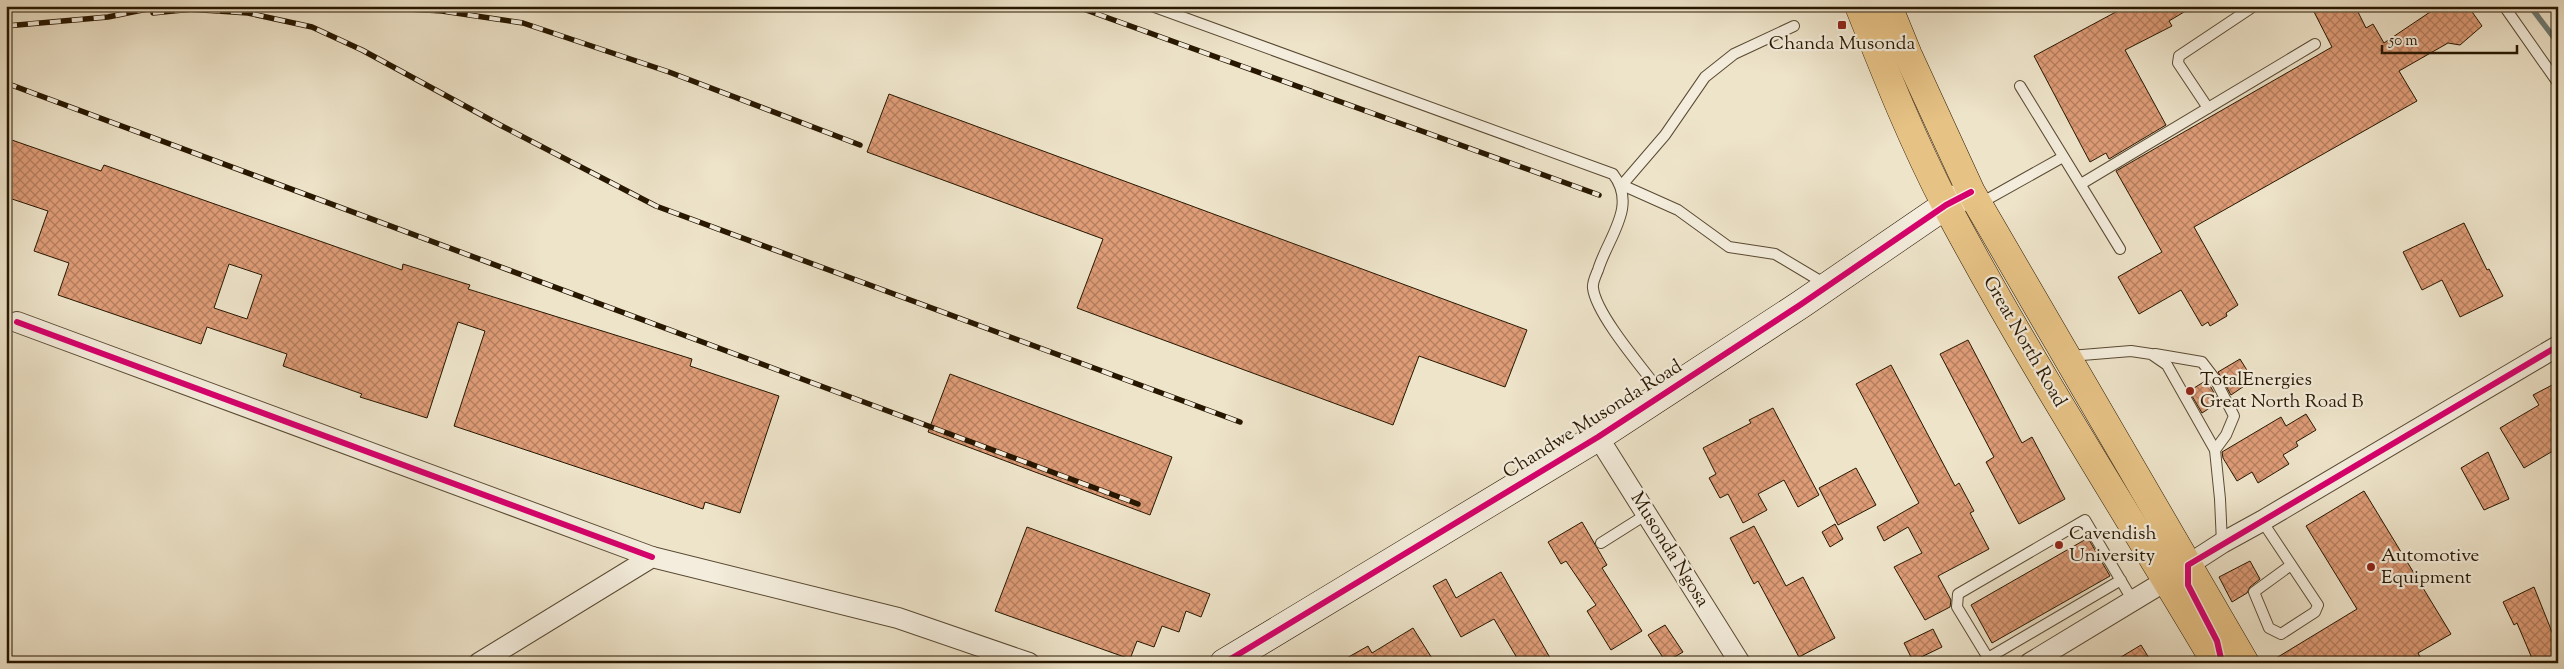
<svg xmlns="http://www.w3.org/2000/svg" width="2564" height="669" font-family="'Sorts Mill Goudy',serif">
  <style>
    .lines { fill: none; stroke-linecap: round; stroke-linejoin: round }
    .stream { stroke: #6e7a73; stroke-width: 5.5 }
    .building { fill: url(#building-cross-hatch); stroke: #271700; fill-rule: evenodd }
    .lane-casing { stroke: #594a32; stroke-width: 12 }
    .street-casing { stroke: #594a32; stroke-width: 22 }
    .secondary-casing { stroke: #271700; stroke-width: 29 }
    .primary-casing { stroke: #271700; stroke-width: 29 }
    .lane { stroke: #f4eddd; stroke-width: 10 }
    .street { stroke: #f4eddd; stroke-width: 20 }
    .secondary { stroke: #f4eddd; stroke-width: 28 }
    .primary { stroke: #e7c285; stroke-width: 28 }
    .rail-casing { stroke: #271700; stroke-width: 5.5 }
    .rail { stroke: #f4eddd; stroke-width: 4; stroke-dasharray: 11; stroke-linecap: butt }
    .cycleway-casing { stroke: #f4eddd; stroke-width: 9 }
    .cycleway { stroke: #d6006c; stroke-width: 6 }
    .poi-dot { fill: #8f2418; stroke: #f4eddd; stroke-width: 2 }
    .labels { text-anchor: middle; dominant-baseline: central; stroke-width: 4.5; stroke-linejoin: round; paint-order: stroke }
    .poi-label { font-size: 19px; fill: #271700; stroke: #f4eddd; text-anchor: start }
    .street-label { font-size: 19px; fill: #271700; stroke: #f4eddd }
  </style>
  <defs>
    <pattern id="building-cross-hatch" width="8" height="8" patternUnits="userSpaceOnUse" patternTransform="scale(1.25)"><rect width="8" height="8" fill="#de9c77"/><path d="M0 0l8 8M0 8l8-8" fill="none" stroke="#b47e5f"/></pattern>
  </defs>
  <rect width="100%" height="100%" fill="#eee4ca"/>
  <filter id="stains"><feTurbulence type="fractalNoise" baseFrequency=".004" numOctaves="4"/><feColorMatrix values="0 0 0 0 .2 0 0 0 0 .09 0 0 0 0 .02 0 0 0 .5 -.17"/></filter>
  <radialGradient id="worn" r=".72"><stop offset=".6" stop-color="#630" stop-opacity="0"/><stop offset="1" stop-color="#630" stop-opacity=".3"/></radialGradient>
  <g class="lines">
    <polyline class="stream" points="2530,6 2558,43"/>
  </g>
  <g class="building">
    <polygon points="2127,6 2194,6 2169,21 2172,26 2125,50 2166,125 2109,159 2106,153 2090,162 2034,56"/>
    <polygon points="2311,6 2355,6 2366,28 2373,24 2384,43 2439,6 2468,6 2482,26 2460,45 2448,43 2399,71 2417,101 2194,227 2238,305 2226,313 2227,316 2210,326 2208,322 2202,326 2181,290 2139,314 2118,277 2162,252 2116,171 2332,47"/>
    <polygon points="889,94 1527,330 1505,387 1419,356 1393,425 1077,308 1103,239 867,152"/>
    <path d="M6 138 101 171 104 165 402 270 403 264 470 285 468 289 692 359 690 366 779 396 740 513 705 502 703 509 454 426 485 331 458 322 427 418 360 397 362 394 283 366 287 354 207 327 201 344 58 295 69 263 34 251 48 211 6 197ZM229 264 262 275 247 319 214 308Z"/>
    <polygon points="2464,223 2487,270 2489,269 2503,296 2460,317 2442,280 2422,290 2403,252"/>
    <polygon points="1968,340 2022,443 2032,437 2065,499 2019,524 1986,462 1994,457 1940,354"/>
    <polygon points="2240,359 2253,380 2231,395 2218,372"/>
    <polygon points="1891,365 1955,486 1959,483 1974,511 1970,513 1989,549 1938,576 1951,600 1950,607 1925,620 1894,567 1922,553 1908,527 1884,541 1877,527 1919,503 1856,384"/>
    <polygon points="950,374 1172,457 1150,515 928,432"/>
    <polygon points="2207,380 2219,402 2202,413 2189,391"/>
    <polygon points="2558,382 2558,448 2524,468 2500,428 2539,405 2533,395"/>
    <polygon points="1773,408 1819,495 1798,507 1784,480 1758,494 1767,510 1743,523 1728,494 1720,498 1709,478 1716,474 1703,448 1751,423 1749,420"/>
    <polygon points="2306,414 2316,430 2296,442 2298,446 2283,455 2289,464 2258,483 2252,472 2237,481 2223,458 2222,452 2281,417 2286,426"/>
    <polygon points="2488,452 2509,499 2484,510 2461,468"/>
    <polygon points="1856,468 1876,505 1838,525 1819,488"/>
    <polygon points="2364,491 2451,634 2418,653 2423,663 2268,663 2357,609 2306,526"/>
    <polygon points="1582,522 1607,565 1602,568 1642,631 1611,650 1587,611 1596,605 1566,561 1561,564 1548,542"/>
    <polygon points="1835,524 1843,539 1830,547 1822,532"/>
    <polygon points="1754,526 1786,586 1803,577 1835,638 1799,657 1758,581 1754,584 1730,538"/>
    <polygon points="1027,527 1210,594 1201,617 1186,611 1179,632 1162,626 1154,647 1137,641 1130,659 995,611"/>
    <polygon points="2088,538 2110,576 1992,643 1971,605"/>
    <polygon points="2250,561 2260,579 2250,587 2247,593 2232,602 2219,577"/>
    <polygon points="1501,572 1553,663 1520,663 1494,619 1461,637 1433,586 1446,579 1456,598"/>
    <polygon points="2534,587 2558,647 2558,663 2534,663 2517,623 2514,625 2503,602"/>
    <polygon points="1665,625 1683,652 1666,662 1648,635"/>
    <polygon points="1413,628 1435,663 1338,663 1368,646 1372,653"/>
    <polygon points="1933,629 1942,647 1913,661 1904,643"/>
    <polygon points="2141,645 2152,663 2111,663"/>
  </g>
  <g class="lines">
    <defs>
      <g id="lane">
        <path d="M1152 6 1613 174C1638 206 1608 237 1598 270 1596 275 1592 283 1593 288 1596 315 1645 371 1662 394"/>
        <polyline points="2504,6 2558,83"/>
        <polyline points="1794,26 1734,54 1705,77 1665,135 1622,185 1678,210 1729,247 1775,254 1827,285"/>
        <polyline points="2020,86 2120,249"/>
        <polyline points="2208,108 2178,63 2179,56 2254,6"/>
        <polyline points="2081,184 2315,44"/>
        <polyline points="1979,204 2063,157"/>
        <polyline points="2155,354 2202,362 2215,379 2234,416 2226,435 2215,450"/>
        <polyline points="2070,356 2131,351 2151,354 2167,365 2215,450 2220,499 2222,543"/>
        <polyline points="2262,521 2318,605 2315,612 2281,634 2269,628 2254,592 2291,565"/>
        <polyline points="1601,543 1647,514"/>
        <polyline points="2121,580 1988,658 1957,607 1958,594 2085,520 2133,601"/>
      </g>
      <g id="street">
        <polyline points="17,322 652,557"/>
        <polyline points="1598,437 1740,663"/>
        <polyline points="2187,578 2188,565 2222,543 2262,521 2558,346"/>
        <polyline points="479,663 652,557 898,618 1029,663"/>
        <polyline points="2030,663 2167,580"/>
      </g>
      <polyline id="secondary" points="1224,663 1598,437 1800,305 1946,205 1967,194"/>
      <g id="primary">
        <path d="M1859 6C1886 74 1913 142 1947 207 2030 363 2126 511 2216 663"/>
        <polyline points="1888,6 1908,55 1971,192 2245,663"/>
      </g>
    </defs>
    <use href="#lane" class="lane-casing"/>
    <use href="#street" class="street-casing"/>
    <use href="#secondary" class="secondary-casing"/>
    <use href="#primary" class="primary-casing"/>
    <use href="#lane" class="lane"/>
    <use href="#street" class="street"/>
    <use href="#secondary" class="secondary"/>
    <use href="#primary" class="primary"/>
    <defs>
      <g id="rail">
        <polyline points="358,6 442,11 523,23 669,72 860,145"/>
        <polyline points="1075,6 1599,195"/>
        <polyline points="187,9 248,13 312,27 362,50 500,125 656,206 1240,422"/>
        <polyline points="153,13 193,9"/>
        <polyline points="6,26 108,17 162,6"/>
        <polyline points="6,83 1138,504"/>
      </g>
    </defs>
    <use href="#rail" class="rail-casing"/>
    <use href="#rail" class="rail"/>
    <defs>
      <g id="cycleway">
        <polyline points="17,322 652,557"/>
        <polyline points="1224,663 1598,437 1800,305 1946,205 1971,192"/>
        <polyline points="2222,663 2217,641 2188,585 2188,565 2558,346"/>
      </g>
    </defs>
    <use href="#cycleway" class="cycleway-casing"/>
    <use href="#cycleway" class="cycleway"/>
  </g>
  <g class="poi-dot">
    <rect x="1837" y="20" width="10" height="10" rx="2.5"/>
    <circle cx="2190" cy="391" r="5"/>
    <circle cx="2059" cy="545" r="5"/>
    <circle cx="2371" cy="567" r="5"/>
  </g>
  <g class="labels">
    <g class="poi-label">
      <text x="1842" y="44" text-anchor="middle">Chanda Musonda</text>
      <text x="2200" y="380">TotalEnergies<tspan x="2200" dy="22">Great North Road B</tspan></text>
      <text x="2069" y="534">Cavendish<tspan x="2069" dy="22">University</tspan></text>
      <text x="2381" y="556">Automotive<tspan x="2381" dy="22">Equipment</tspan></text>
    </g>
    <g class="street-label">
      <text transform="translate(2024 342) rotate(60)">Great North Road</text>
      <text transform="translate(1593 420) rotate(-32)">Chandwe Musonda Road</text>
      <text transform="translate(1669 550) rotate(58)">Musonda Ngosa</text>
    </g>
  </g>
  <rect width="2564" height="669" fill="none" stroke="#eee4ca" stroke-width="25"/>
  <rect x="8" y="8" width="2549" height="654" fill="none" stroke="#271700" stroke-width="2.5"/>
  <rect x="12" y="12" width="2539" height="644" fill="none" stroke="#271700"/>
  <path d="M2382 45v8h135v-8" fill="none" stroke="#271700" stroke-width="2.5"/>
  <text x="2389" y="45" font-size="15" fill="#271700" stroke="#f4eddd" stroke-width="4" paint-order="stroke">50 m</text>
  <rect width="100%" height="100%" filter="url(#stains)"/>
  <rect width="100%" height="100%" fill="url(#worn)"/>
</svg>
